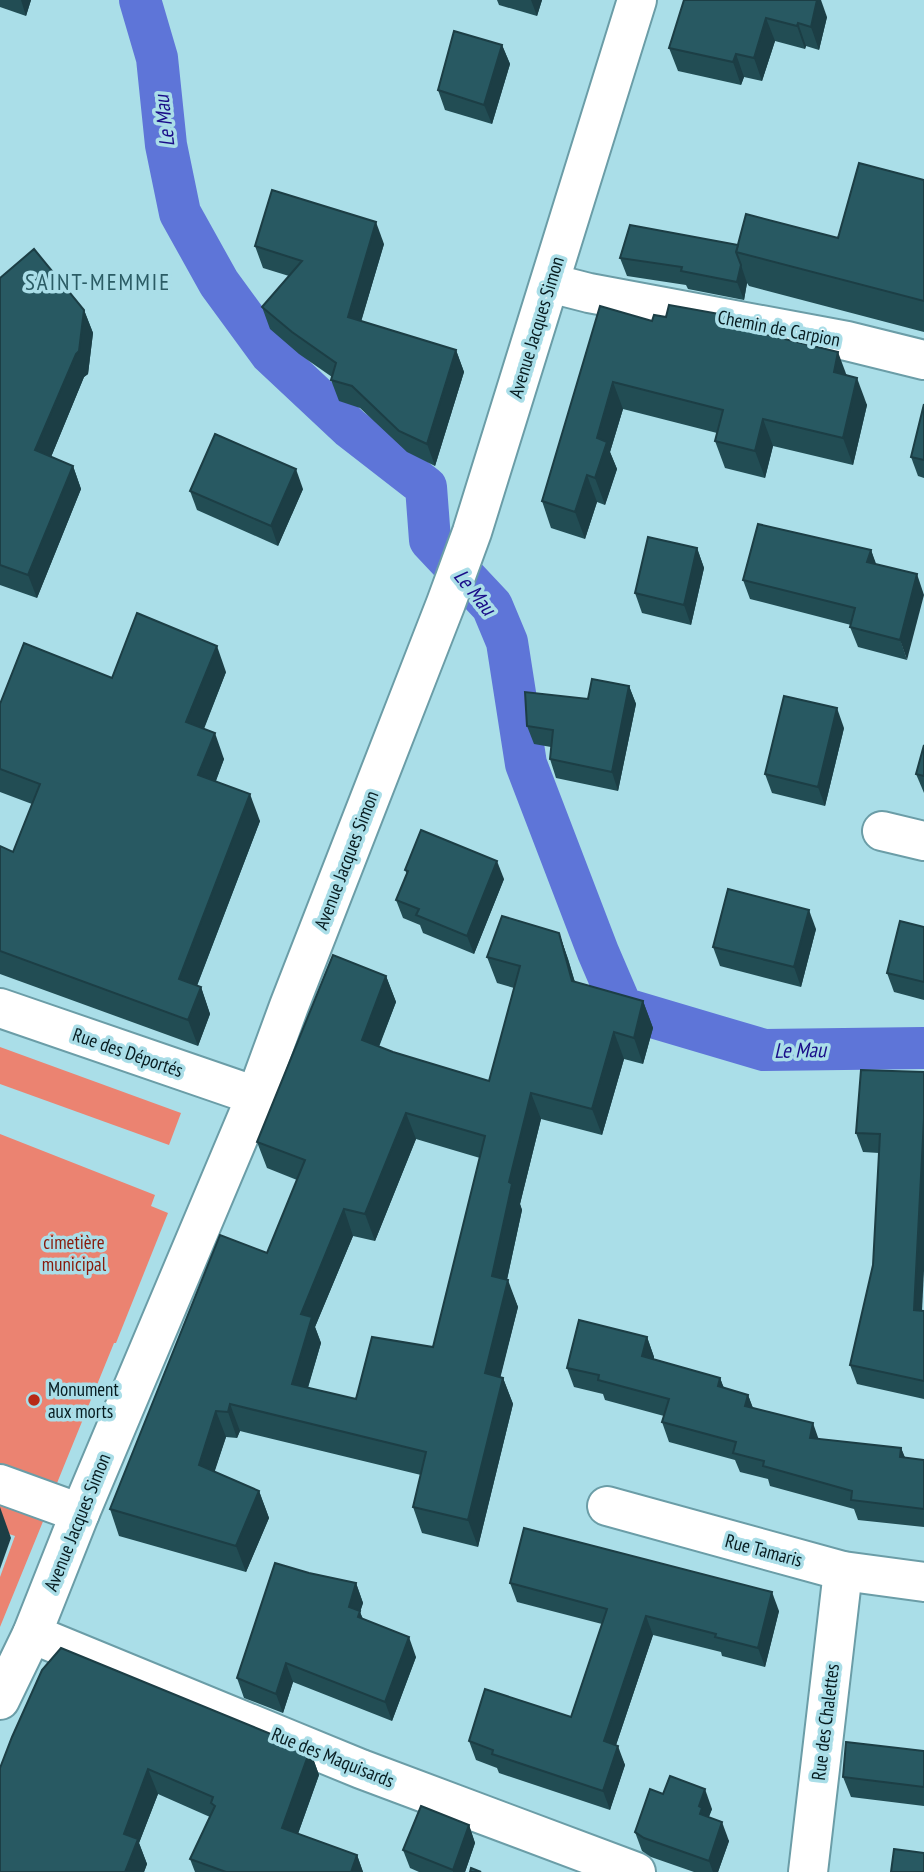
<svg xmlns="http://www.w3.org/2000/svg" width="924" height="1872" font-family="'PT Sans Narrow',sans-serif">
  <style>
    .green { fill: #eb8371 }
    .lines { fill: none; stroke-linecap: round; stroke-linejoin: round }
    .canal { stroke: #5e75d8; stroke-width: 42 }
    .minor-casing { stroke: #6b9da7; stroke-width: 42 }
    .minor { stroke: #fff; stroke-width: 38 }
    .wall { fill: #224d54; fill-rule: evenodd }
    .shaded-wall { fill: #1c3e45 }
    .building { fill: #285962; stroke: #1c3e45; stroke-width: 2; fill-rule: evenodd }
    .poi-dot { fill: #b72a16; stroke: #aadee8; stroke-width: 2.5 }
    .labels { text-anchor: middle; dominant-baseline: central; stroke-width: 7; stroke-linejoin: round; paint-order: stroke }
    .street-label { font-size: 19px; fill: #071c20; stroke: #aadee8 }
    .park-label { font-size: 19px; fill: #881a0b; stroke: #aadee8 }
    .poi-label { font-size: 19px; fill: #071c20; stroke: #aadee8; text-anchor: start }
    .water-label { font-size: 21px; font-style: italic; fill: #190c88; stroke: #aadee8 }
    .quarter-label { font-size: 23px; letter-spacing: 2px; fill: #2b5c65; stroke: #aadee8 }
  </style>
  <rect width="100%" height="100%" fill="#aadee8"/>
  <g class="green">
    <polygon points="0,1047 181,1113 169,1145 0,1084"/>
    <polygon points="0,1134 155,1195 151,1206 168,1213 116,1343 114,1343 55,1488 0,1467"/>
    <polygon points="0,1501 44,1519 0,1627 0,1577 15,1536 0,1531"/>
  </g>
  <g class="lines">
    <polyline class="canal" points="140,0 157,58 166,145 180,213 219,283 271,354 350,428 426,487 430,540 492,606 507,642 526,764 598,952 622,1008 764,1050 924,1048"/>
    <defs>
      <g id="minor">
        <polyline points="550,283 589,293 847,341 924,360"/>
        <polyline points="882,831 924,841"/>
        <polyline points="0,1008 256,1096"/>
        <polyline points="0,1484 80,1513"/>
        <polyline points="607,1506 843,1571 924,1582"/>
        <polyline points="32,1634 361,1769 636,1872"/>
        <polyline points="0,1700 32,1634 80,1513 256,1096 289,1006 446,603 472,532 637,0"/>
        <polyline points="808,1872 843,1571"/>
      </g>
    </defs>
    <use href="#minor" class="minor-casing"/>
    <use href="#minor" class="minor"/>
  </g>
  <g class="wall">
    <polygon points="0,0 31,0 26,16 0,7"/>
    <polygon points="497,0 542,0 537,16 499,5"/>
    <polygon points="684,0 827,17 819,50 806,46 805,49 775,41 762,81 744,77 741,85 678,71 669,48"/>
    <polygon points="502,45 510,64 492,124 445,110 438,90"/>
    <polygon points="924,180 924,332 749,286 747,283 744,300 688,289 686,285 627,276 620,258 738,245 838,238"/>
    <polygon points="384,244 361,321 456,350 464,372 435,466 407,452 360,408 339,401 331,380 332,377 299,354 270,329 262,307 289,276 263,268 255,246"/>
    <polygon points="0,278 84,310 93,333 88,374 84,377 51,457 73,466 81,489 37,598 0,585"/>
    <polygon points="600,306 652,321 666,317 725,315 728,325 847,375 867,405 853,465 773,446 765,478 725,468 715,441 717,433 623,409 610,452 617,469 605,505 597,502 585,539 551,528 542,501"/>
    <polygon points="924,404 924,478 918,476 911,457"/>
    <polygon points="303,489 278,546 197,510 190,491"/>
    <polygon points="697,548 704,568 691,625 642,613 635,593"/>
    <polygon points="871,550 907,660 858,647 850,627 851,625 750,599 743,580"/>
    <polygon points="226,672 204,729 224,759 216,781 260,821 197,986 201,987 210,1014 198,1046 0,974 0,846 13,852 32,804 0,792 0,704 112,678"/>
    <polygon points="629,686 636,704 618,791 556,778 550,759 551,747 534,744 527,726 588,699"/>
    <polygon points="844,728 825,806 772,793 765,774"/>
    <polygon points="924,745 924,793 916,774"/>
    <polygon points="405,870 504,879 474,954 423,933 420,925 403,918 396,900 407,874"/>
    <polygon points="924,927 924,1000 894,992 887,973"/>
    <polygon points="816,929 801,987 720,966 713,947"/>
    <path d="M559 933 568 959 575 982 643 1001 653 1028 643 1064 624 1059 602 1135 541 1119 520 1204 522 1210 507 1280 518 1307 500 1377 503 1378 513 1404 478 1547 422 1533 413 1507 421 1475 240 1431 237 1438 226 1437 214 1472 259 1491 269 1518 246 1572 119 1536 110 1509 267 1253 297 1180 267 1168 257 1142 386 976 396 1002 379 1047 393 1052 489 1081 514 988 497 983 487 957ZM416 1139 480 1158 433 1347 356 1399 308 1388 321 1343 315 1327 353 1236 375 1241Z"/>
    <polygon points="924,1072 922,1311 924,1311 924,1399 857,1384 850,1365 873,1265 879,1153 863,1152 856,1133"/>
    <polygon points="647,1337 654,1357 654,1359 720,1378 724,1388 748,1395 753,1408 819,1439 901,1448 905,1458 924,1460 924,1527 858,1520 854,1509 770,1486 768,1479 740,1472 735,1460 669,1442 662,1422 664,1416 605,1400 603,1394 574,1387 567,1368"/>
    <polygon points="309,1573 356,1583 363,1603 360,1612 363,1619 416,1657 392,1721 293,1682 283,1713 244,1698 237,1678"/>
    <polygon points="510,1583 779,1611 765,1667 722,1656 721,1652 653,1635 616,1745 625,1765 610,1810 499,1773 497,1768 476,1760 469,1741 571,1717 602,1624 517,1602"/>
    <polygon points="310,1750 319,1775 298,1834 357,1855 363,1872 195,1872 190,1859 210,1817 158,1794 139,1843 147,1864 144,1872 0,1872 0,1768"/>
    <polygon points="924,1751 924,1806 851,1797 843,1777"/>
    <polygon points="663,1794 712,1809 709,1817 729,1841 718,1872 694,1872 651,1857 642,1851 635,1832"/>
    <polygon points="469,1825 475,1843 465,1872 419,1872 410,1868 403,1850"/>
  </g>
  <g class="shaded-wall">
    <polygon points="21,0 31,0 26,16"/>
    <polygon points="531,0 542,0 537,16"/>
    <polygon points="817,0 821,0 827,17 819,50 811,27"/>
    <polygon points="766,18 775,41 762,81 754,58"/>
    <polygon points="798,23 806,46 805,49 797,26"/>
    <polygon points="502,45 510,64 492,124 484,105"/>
    <polygon points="736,54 744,77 741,85 733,62"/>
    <polygon points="376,222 384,244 356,339 348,317"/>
    <polygon points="741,265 747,283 744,300 737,282"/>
    <polygon points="84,310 93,333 88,374 84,377 44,474 35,450"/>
    <polygon points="725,315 735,342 723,324"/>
    <polygon points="456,350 464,372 435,466 427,444"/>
    <polygon points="838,352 848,379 834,372"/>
    <polygon points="857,378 867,405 853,465 843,438"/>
    <polygon points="613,382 623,409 610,452 617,469 605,505 595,478 597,438"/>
    <polygon points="763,419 773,446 765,478 755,451"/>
    <polygon points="73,466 81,489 37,598 28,575"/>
    <polygon points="296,469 303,489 278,546 271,526"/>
    <polygon points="587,475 597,502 585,539 575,512"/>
    <polygon points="697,548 704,568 691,625 684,605"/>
    <polygon points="871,550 878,569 867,562"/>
    <polygon points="917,574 924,595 907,660 900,640"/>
    <polygon points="217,646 226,672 196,748 186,722"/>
    <polygon points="629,686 636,704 618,791 612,772"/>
    <polygon points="837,708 844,728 825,806 818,787"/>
    <polygon points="215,733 224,759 208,801 198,775"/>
    <polygon points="250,794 260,821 189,1006 179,979"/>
    <polygon points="497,861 504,879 474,954 467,936"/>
    <polygon points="809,910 816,929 801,987 794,967"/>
    <polygon points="559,933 568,959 582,1007 572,981"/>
    <polygon points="386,976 396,1002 371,1066 362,1040"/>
    <polygon points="201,987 210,1014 198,1046 188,1020"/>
    <polygon points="643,1001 653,1028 643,1064 634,1038"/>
    <polygon points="614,1032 624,1059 602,1135 592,1109"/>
    <polygon points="531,1093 541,1119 520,1204 522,1210 502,1302 492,1276 509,1182"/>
    <polygon points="406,1113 416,1139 375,1241 365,1214"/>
    <polygon points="924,1119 924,1271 921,1330 914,1310"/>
    <polygon points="344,1209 353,1236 315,1327 321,1343 301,1410 292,1384 301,1314"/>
    <polygon points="508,1280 518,1307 495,1399 485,1373"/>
    <polygon points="647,1337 654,1357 650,1376 642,1356"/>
    <polygon points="503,1378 513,1404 478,1547 468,1520"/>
    <polygon points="720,1378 727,1397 718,1386"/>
    <polygon points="748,1395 755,1414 745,1406"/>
    <polygon points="230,1404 240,1431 237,1438 228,1412"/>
    <polygon points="216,1411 226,1437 208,1492 199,1465"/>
    <polygon points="813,1423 820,1443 810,1438"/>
    <polygon points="901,1448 909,1467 900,1457"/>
    <polygon points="259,1491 269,1518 246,1572 236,1546"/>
    <polygon points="0,1507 11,1538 0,1569"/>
    <polygon points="356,1583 363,1603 360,1612 367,1631 349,1607"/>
    <polygon points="772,1592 779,1611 765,1667 758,1648"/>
    <polygon points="646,1616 653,1635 611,1760 604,1741"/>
    <polygon points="409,1637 416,1657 392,1721 385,1702"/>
    <polygon points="286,1663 293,1682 283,1713 276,1694"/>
    <polygon points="618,1746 625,1765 610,1810 603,1791"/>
    <polygon points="310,1750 319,1775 291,1853 282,1828"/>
    <polygon points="148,1769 158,1794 139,1843 147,1864 144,1872 125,1872 124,1834"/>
    <polygon points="705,1789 712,1809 707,1821 700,1814 699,1806"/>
    <polygon points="722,1822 729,1841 718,1872 713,1872 709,1861"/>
    <polygon points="469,1825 475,1843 465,1872 453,1872 453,1870"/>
    <polygon points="357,1855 363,1872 351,1872"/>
  </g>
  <g class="building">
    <polygon points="684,0 817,0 811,27 798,23 797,26 766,18 754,58 736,54 733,62 669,48"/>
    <polygon points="454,31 502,45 484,105 438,90"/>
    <polygon points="859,163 924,180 924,301 736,252 746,214 838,238"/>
    <polygon points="272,190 376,222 348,317 456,350 427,444 399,431 352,386 331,380 336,363 292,332 262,307 302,261 255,246"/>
    <polygon points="630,225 738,245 736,252 741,265 737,282 681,271 682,267 620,258"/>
    <polygon points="34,249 84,310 79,351 76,354 35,450 73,466 28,575 0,565 0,278"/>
    <polygon points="669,305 725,315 723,324 838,352 834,372 857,378 843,438 763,419 755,451 715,441 723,410 613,382 597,438 607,442 595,478 587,475 575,512 542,501 600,306 652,321 654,315 666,317"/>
    <polygon points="924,404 924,460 911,457"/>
    <polygon points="215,434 296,469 271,526 190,491"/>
    <polygon points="758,524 871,550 867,562 917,574 900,640 850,627 855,608 743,580"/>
    <polygon points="648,537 697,548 684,605 635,593"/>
    <polygon points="137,613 217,646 186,722 215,733 198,775 250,794 179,979 201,987 188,1020 0,951 0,846 13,852 40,784 0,769 0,704 24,643 112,678"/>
    <polygon points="592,679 629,686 612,772 550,759 553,730 527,726 525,692 588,699"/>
    <polygon points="784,696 837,708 818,787 765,774"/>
    <polygon points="924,745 924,776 916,774"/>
    <polygon points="421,830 497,861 467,936 416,915 419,909 396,900 408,871 405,870"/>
    <polygon points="728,889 809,910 794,967 713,947"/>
    <path d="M502 916 559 933 572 981 643 1001 634 1038 614 1032 592 1109 531 1093 509 1182 512 1184 492 1276 508 1280 485 1373 503 1378 468 1520 413 1507 426 1452 230 1404 228 1412 216 1411 199 1465 259 1491 236 1546 110 1509 220 1235 267 1253 305 1160 257 1142 333 955 386 976 362 1040 393 1052 489 1081 520 966 487 957ZM406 1113 485 1136 433 1347 372 1337 356 1399 292 1384 312 1317 301 1314 344 1209 365 1214Z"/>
    <polygon points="900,921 924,927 924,982 887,973"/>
    <polygon points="861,1070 924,1072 924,1119 914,1310 924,1311 924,1381 850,1365 873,1265 880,1134 856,1133"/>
    <polygon points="579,1320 647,1337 642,1356 720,1378 718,1386 748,1395 745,1406 813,1423 810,1438 901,1448 900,1457 924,1460 924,1509 851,1500 852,1491 763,1466 764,1461 733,1453 736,1442 662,1422 669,1399 598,1380 599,1375 567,1368"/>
    <polygon points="524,1528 772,1592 758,1648 715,1637 716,1634 646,1616 604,1741 618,1746 603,1791 492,1754 493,1750 469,1741 485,1689 571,1717 607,1609 510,1583"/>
    <polygon points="275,1563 309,1573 356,1583 349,1607 360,1611 358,1617 409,1637 385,1702 286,1663 276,1694 237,1678"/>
    <polygon points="61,1648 310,1750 282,1828 357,1855 351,1872 226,1872 190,1859 215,1806 211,1803 213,1797 148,1769 124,1834 138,1839 125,1872 0,1872 0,1768 12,1737 42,1670"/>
    <polygon points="846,1742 924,1751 924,1787 843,1777"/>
    <polygon points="670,1776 705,1789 699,1806 702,1808 700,1814 722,1822 709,1861 644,1838 635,1832 650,1789 663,1794"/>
    <polygon points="421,1806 469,1825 453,1870 403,1850"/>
    <polygon points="894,1849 924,1853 924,1872 891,1872"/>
    <polygon points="471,1868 481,1872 470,1872"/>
  </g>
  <circle class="poi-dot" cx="34" cy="1400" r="7"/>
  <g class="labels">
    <g class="street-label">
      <text transform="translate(536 327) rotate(-73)">Avenue Jacques Simon</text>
      <text transform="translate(779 328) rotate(11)">Chemin de Carpion</text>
      <text transform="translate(346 860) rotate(-69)">Avenue Jacques Simon</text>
      <text transform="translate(128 1052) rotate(19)">Rue des Déportés</text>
      <text transform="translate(77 1522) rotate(-68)">Avenue Jacques Simon</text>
      <text transform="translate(764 1550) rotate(15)">Rue Tamaris</text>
      <text transform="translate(825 1722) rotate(-83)">Rue des Chalettes</text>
      <text transform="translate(333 1757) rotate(22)">Rue des Maquisards</text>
    </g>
    <g class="park-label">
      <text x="74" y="1242">cimetière<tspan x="74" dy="22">municipal</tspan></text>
    </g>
    <g class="poi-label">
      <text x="48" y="1389">Monument<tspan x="48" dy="22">aux morts</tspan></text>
    </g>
    <g class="water-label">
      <text transform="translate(164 121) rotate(-97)">Le Mau</text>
      <text transform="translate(475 592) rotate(51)">Le Mau</text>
      <text transform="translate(800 1050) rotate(-1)">Le Mau</text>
    </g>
    <g class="quarter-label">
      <text x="98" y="281">SAINT-MEMMIE</text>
    </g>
  </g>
</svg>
